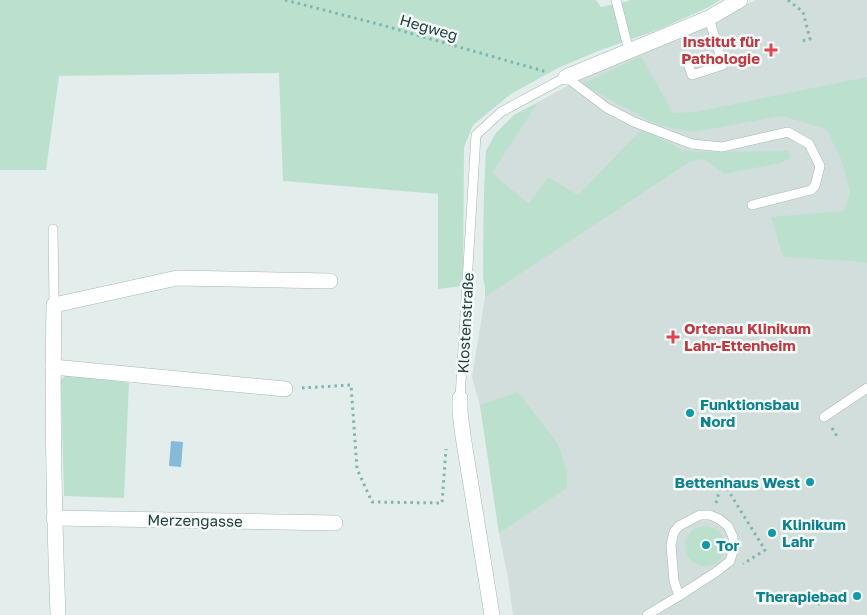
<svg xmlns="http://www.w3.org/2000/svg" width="867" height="615" font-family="'Golos Text',sans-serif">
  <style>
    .built { fill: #d1dedc }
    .green { fill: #bbe1ce }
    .water { fill: #87b9d8 }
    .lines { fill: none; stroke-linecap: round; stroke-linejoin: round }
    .lane-casing { stroke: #a5b7b5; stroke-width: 10 }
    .street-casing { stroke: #a5b7b5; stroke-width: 16 }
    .path { stroke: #81b5b0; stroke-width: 3; stroke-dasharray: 2.5 4; stroke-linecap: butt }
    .lane { stroke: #fff; stroke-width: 9 }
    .street { stroke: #fff; stroke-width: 15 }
    .health-dot { fill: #e0444e; stroke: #f5faf9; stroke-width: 2 }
    .culture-dot { fill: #0f9aa8; stroke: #f5faf9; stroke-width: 2 }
    .labels { text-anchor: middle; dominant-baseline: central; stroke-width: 5; stroke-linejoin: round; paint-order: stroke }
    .street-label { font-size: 15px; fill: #214240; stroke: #f5faf9 }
    .health-label { font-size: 15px; font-weight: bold; fill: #be3a42; stroke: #f5faf9; text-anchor: end }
    .culture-label { font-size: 15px; font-weight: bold; fill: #0d838f; stroke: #f5faf9; text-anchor: start }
  </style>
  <rect width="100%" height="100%" fill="#e3eeec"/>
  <polygon class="built" points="756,0 867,0 867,615 513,615 508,578 499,533 480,405 472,377 485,297 485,287 483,277 484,195 486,151 496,133 514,115 573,83"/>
  <g class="green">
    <polygon points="0,0 596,0 601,7 629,1 629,0 720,0 709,7 660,29 598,51 558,68 511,94 473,125 464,147 463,286 438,289 438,194 283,181 279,73 59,76 46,170 0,170"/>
    <polygon points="641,56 673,113 695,112 867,77 867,263 852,261 783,257 771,217 844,211 850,192 842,161 826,129 782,116 693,132 657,125 582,84"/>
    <polygon points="533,105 536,105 492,173 529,204 548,177 578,195 642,129 683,150 697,152 789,151 790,158 781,163 724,174 704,159 691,161 485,297 485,287 483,277 484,195 486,151 496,133 514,115"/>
    <polygon points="67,374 73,374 129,383 124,498 64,496 61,380"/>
    <polygon points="518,392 558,444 567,471 567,488 499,533 480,405"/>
    <circle cx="705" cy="546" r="20"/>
  </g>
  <polygon class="water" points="171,441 183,442 181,467 169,466"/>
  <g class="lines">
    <defs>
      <g id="lane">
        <polyline points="616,0 629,51"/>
        <polyline points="686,58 692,75 723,65 709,18"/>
        <polyline points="53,229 54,305"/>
        <polyline points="460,398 476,135 501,112 566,77 607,108 634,122 692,144 722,147 788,132 809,144 820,166 815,186 811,190 752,205"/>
        <polyline points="824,417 867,388"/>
        <polyline points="647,615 679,596 716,572 730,561 734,548 733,537 728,526 719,519 710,515 700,515 679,526 674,532 671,545 674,581 679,596"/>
      </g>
      <g id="street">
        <polyline points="566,77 709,18 740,0"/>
        <polyline points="53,367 285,389"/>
        <polyline points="460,398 460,412 463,436 492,615"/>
        <polyline points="54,518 335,523"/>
        <path d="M58 615C54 512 52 408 54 305L177 278 330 281"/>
      </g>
    </defs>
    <use href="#lane" class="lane-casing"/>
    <use href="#street" class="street-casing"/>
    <g class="path">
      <polyline points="285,0 378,24 547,72"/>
      <polyline points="788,0 803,12 810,39 802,41"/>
      <polyline points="302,388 351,385 357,469 372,502 442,503 446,449"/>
      <polyline points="832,428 838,438"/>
      <polyline points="716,503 721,485 726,487 765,550 743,564"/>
      <path d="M818 605C825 597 829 590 840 594"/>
    </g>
    <use href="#lane" class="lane"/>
    <use href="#street" class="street"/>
  </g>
  <g class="health-dot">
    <path d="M768.5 42.5h5v5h5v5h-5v5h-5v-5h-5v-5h5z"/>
    <path d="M670.5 329.5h5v5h5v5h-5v5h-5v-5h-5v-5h5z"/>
  </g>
  <g class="culture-dot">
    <circle cx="690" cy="413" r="5"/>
    <circle cx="810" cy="482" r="5"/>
    <circle cx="772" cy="533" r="5"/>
    <circle cx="706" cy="545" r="5"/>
    <circle cx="857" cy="596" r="5"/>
  </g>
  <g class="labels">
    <g class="street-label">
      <text transform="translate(429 27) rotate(16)">Hegweg</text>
      <text transform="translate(465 323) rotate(-87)">Klostenstraße</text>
      <text transform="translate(195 520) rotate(1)">Merzengasse</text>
    </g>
    <g class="health-label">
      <text x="760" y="41">Institut für<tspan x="760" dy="17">Pathologie</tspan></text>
      <text x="684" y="328" text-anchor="start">Ortenau Klinikum<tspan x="684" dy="17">Lahr-Ettenheim</tspan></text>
    </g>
    <g class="culture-label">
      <text x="700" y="404">Funktionsbau<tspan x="700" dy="17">Nord</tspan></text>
      <text x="800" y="482" text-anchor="end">Bettenhaus West</text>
      <text x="782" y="524">Klinikum<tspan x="782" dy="17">Lahr</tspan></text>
      <text x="716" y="545">Tor</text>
      <text x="847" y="596" text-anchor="end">Therapiebad</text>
    </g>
  </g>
</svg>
